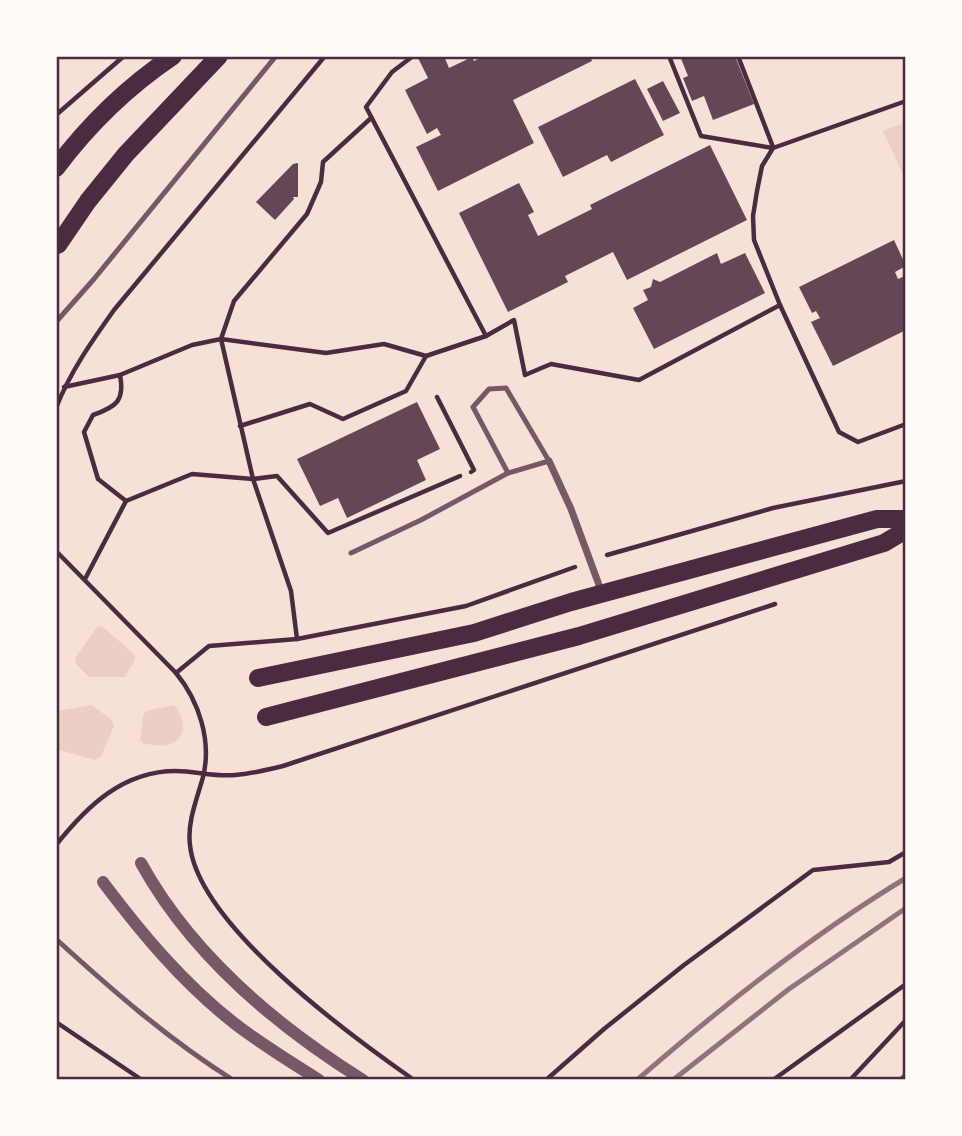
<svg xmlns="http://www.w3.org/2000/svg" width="962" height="1136" font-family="'Roboto Serif',serif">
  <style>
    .green { fill: #ebcfc5 }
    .building { fill: #644757 }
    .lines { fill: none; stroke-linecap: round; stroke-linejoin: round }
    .path { stroke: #4a2c40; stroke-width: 4.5 }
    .service { stroke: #755966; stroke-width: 5 }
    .minor { stroke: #755966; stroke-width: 7 }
    .tertiary { stroke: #755966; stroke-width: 12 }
    .primary { stroke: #4a2c40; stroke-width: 18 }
    .rail { stroke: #8f747c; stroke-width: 5 }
    .neatline { fill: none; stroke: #4a2c40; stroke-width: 2.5 }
  </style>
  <rect width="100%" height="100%" fill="#f7e1d7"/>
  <g class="green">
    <polygon points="906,122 906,181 883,131"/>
    <polygon points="102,626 135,655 134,661 125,677 89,677 75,663 75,658 97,627"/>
    <polygon points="92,705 112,720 114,726 101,756 95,760 56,749 56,711"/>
    <path d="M174 705C186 718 188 740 167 745 160 747 150 744 143 744L140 740 143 716 146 711Z"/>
  </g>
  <g class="building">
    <polygon points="421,56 444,56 449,68 472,57 474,61 484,56 590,56 592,61 513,100 534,143 438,191 416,147 441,135 437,128 427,134 405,90 428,78 418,58"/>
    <polygon points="680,56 735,56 754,104 713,120 704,96 692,101 683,78 688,76"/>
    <polygon points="635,79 664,135 611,162 607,155 563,177 538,127"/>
    <polygon points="663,81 680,113 663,121 647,89"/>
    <polygon points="710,145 747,220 627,280 613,252 565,276 568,282 508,312 459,213 519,183 534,212 528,215 538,236 592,209 590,205"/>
    <polygon points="298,163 298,197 293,197 294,199 275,220 256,202 293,164"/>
    <polygon points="894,240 906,266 895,272 898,279 905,276 906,277 906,330 833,366 811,322 820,318 816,311 812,313 799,287"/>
    <polygon points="717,253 721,264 745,253 765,293 654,349 633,308 648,300 643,290 651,287 653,279 660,282"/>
    <polygon points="417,402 440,449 417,460 426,480 347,518 338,498 320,506 297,459"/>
  </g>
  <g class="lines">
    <g class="path">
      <polyline points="413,56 392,72 366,107 486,336 514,320 525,375 551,364 639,380 780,305"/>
      <polyline points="669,56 701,136 773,148 906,101"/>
      <polyline points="738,56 773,147"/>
      <polyline points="56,58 60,56"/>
      <polyline points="56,115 124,56"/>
      <polyline points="370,119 323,162 321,182 307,214 234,301 221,339 253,479 277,476 328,533 460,476"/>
      <polyline points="773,148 762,166 757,191 753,216 754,240 780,305 839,432 858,442 906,424"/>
      <path d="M120 375C125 401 116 407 93 415L84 432 98 479 126 501"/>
      <polyline points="64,387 120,375 192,345 221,339 326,353 384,344 426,356 486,336"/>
      <polyline points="437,397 474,470 471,472"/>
      <path d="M56 408C70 372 92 341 114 310L325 56"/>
      <polyline points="240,426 310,404 343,419 406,391 426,356"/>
      <path d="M56 551 176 673C199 701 212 741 203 777 197 799 187 822 190 845 198 925 351 1036 414 1080"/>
      <polyline points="607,555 773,508 906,481"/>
      <polyline points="85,579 126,501 192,474 253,479 291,591 297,639"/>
      <polyline points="176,673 209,646 297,639 466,606 575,567"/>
      <path d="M56 845C87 806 123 771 176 771 195 771 215 777 235 775 251 774 267 770 283 766L775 604"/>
      <polyline points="56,1022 142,1080"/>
      <polyline points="546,1080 604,1029 684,965 813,870 889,862 906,852"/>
      <polyline points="773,1080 906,984"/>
      <polyline points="850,1080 906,1020"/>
    </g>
    <g class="service">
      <polyline points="56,322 94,279 276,56"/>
      <polygon points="506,388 549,461 508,473 473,407 489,389"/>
      <polyline points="351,553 421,520 508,473"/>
      <path d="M56 939C112 990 168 1039 233 1080"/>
    </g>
    <g class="minor">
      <polyline points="549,461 571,509 602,593"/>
      <polyline points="902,1080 906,1076"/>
    </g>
    <g class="tertiary">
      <path d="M141 863C191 954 275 1025 363 1080"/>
      <path d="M103 882C142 934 183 983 234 1023 261 1044 291 1062 319 1080"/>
    </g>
    <g class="primary">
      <path d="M56 168C89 124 127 87 173 56"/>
      <polyline points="58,245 88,201 126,154 219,56"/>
      <polyline points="258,678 474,633 571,602 877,519 906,519"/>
      <polyline points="266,717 579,636 884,543 906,530"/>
    </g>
    <g class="rail">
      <path d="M637 1080C721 1007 810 936 906 878"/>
      <polyline points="673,1080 789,989 906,908"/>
    </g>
  </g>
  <rect width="962" height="1136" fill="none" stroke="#fffaf5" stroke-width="116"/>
  <rect x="58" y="58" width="846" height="1020" class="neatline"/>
</svg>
